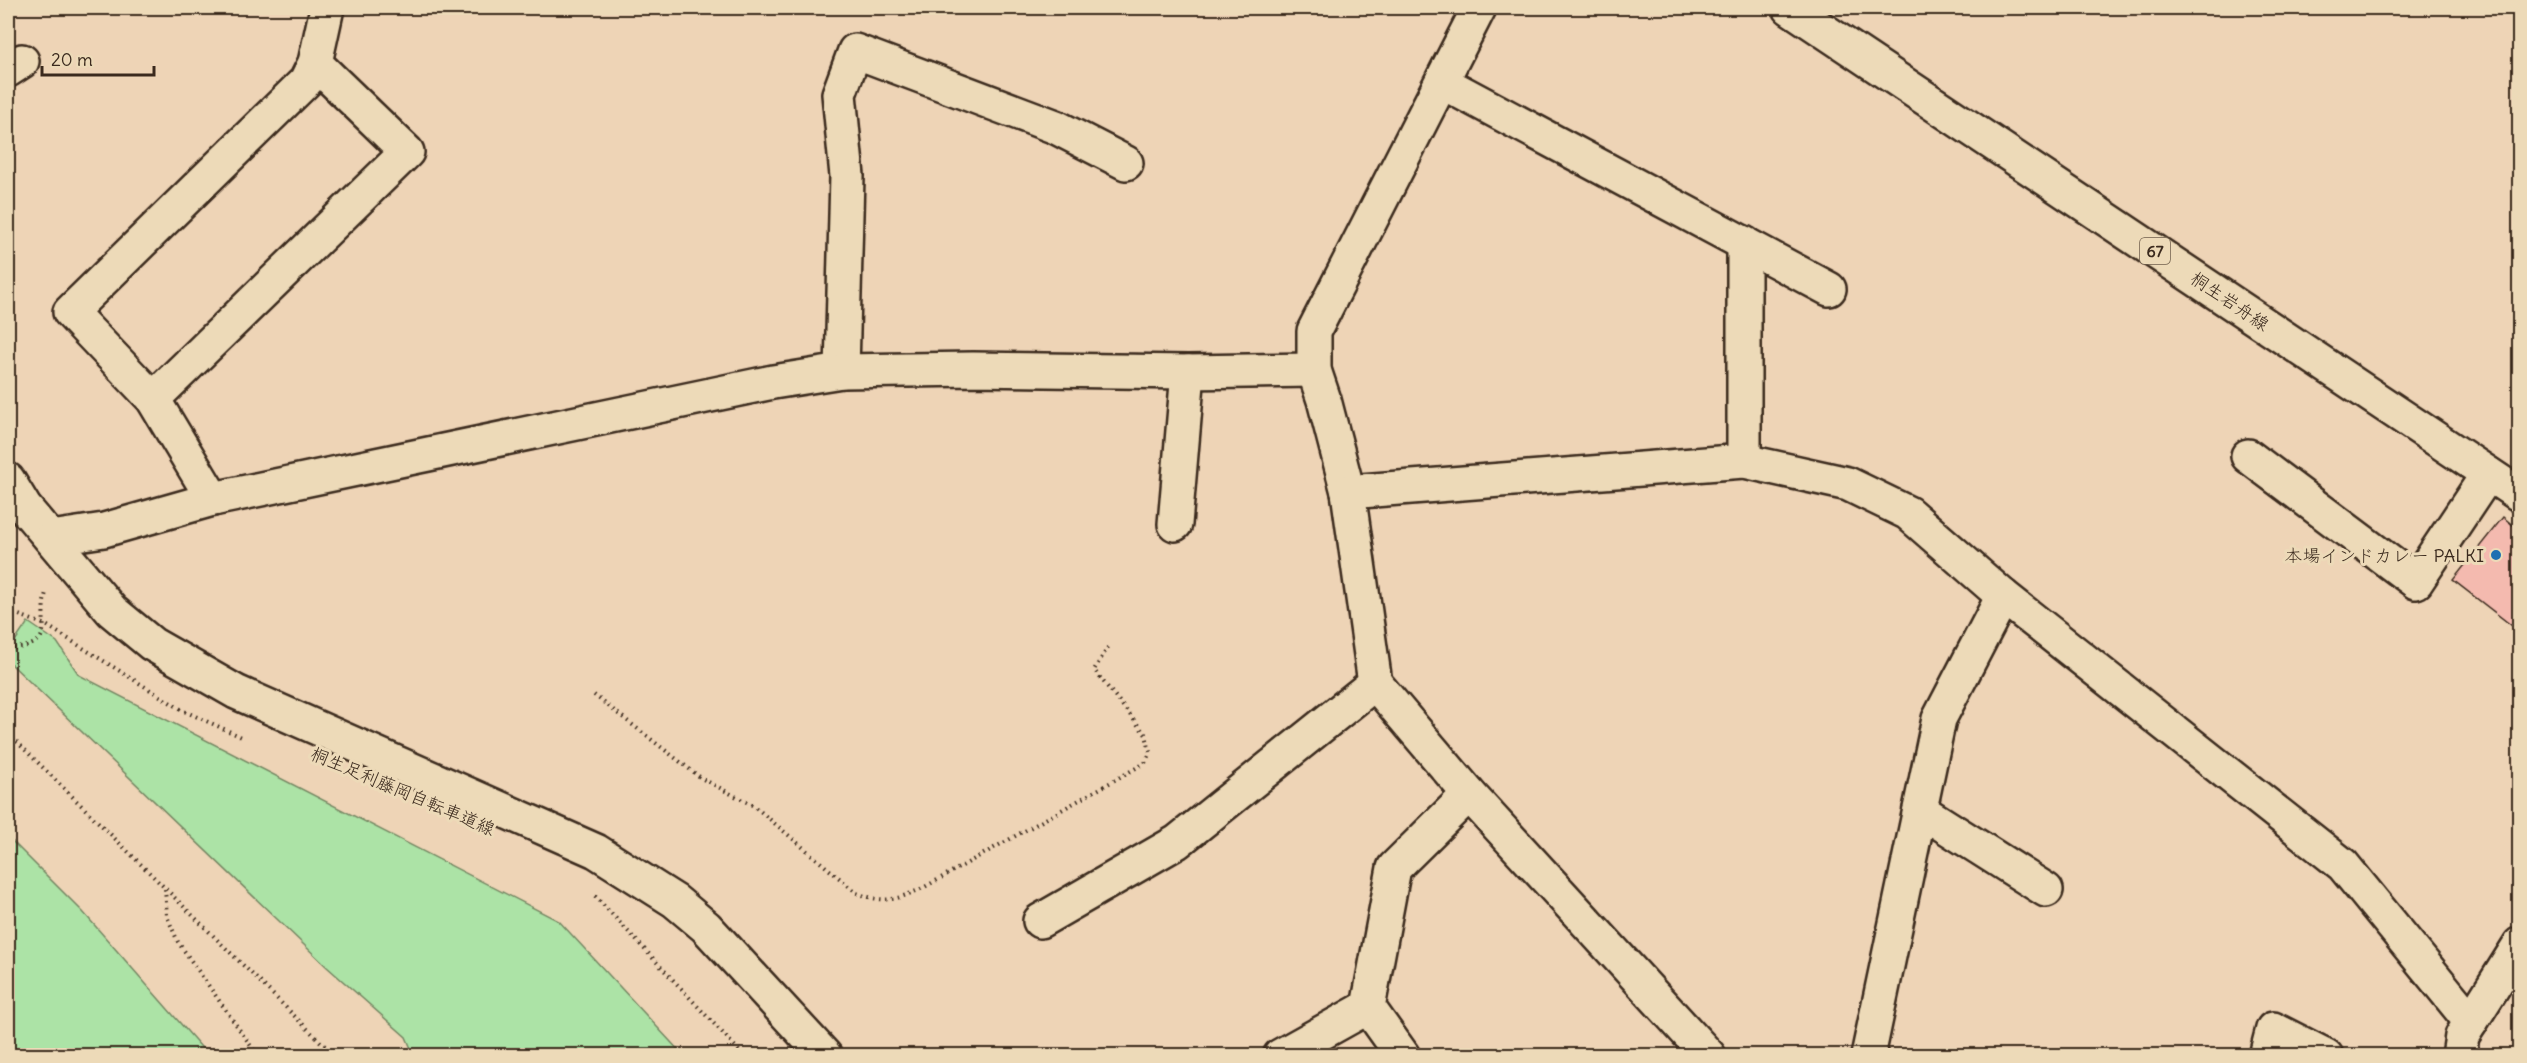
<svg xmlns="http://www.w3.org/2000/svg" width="2527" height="1063" font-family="Delius,'Klee One',sans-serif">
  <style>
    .green { fill: #ace3a6; stroke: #748662; stroke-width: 1.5 }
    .building { fill: #f4baaf; stroke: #3b2a1e; stroke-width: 1.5 }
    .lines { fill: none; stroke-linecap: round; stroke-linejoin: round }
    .minor-casing { stroke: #3b2a1e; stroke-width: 38 }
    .major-casing { stroke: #3b2a1e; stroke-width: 38 }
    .path { stroke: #3b2a1e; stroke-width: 4; stroke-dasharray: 1.5 4.5; stroke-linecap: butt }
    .minor { stroke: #eddab8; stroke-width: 33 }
    .major { stroke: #eddab8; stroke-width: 33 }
    .poi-dot { fill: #1f6fb2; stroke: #eddab8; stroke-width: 2 }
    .labels { text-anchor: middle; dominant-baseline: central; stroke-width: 6; stroke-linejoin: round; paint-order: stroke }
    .shield { fill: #eddab8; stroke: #705f4c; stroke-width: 1.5 }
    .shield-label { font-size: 16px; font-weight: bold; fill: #3b2a1e }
    .street-label { font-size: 18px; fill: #3b2a1e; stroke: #eddab8 }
    .poi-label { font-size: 18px; fill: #3b2a1e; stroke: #eddab8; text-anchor: end }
  </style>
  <rect width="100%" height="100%" fill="#eed4b6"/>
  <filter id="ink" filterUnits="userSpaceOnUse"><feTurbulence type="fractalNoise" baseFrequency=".0167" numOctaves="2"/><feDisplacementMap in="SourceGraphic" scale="12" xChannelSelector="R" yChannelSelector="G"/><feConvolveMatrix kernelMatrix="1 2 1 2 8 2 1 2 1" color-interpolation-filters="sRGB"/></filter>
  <g filter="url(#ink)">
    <g class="green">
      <polygon points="28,622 57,642 79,675 559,921 683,1055 414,1055 406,1037 327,967 8,661 15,641"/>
      <polygon points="8,837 83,912 208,1055 8,1055"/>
    </g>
    <polygon class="building" points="2503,517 2520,531 2520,632 2453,580"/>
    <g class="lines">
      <defs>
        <g id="minor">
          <polyline points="1479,8 1314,331 1314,370 1324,400 1348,492 1375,683 1469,794 1709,1056"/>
          <polyline points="8,70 22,61"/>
          <polyline points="1442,82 1829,289"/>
          <polyline points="1744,243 1744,461"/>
          <polyline points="842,371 847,176 839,94 855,51 1056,127 1126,163"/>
          <polyline points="153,399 407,152 315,63"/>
          <polyline points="2248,456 2416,582 2488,474"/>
          <polyline points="8,480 25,508 112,611 152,644 236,692 596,851 675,901 706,927 825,1056"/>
          <polyline points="1348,492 1744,461 1848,484 1908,513 2003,596"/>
          <polyline points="213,499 153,399 70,312 306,81 315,63 327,8"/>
          <polyline points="1175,524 1188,372"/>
          <polyline points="51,538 104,530 213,499 773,382 842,371 973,369 1188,372 1314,370"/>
          <polyline points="1920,810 2046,890"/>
          <polyline points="1040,921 1177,842 1375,683"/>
          <polyline points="1280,1056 1368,1007"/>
          <polyline points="1403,1056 1368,1007 1394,868 1469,794"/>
          <polyline points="1868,1056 1939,719 2003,596 2343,865 2471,1022"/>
          <polyline points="2266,1056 2273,1029 2326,1056"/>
          <polyline points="2459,1056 2462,1036 2520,944"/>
        </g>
        <polyline id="major" points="1790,8 2520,495"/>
      </defs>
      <use href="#minor" class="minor-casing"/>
      <use href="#major" class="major-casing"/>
      <g class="path">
        <polyline points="8,611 46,625 184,711 244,738"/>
        <path d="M8 649C62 645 35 622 47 590"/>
        <path d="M594 695 701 778 754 806 857 893C885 904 896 900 923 888L1145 763 1150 752 1146 735 1094 670 1110 644"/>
        <polyline points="8,733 335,1056"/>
        <polyline points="165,889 167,916 178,942 258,1056"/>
        <polyline points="595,896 744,1056"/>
      </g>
      <use href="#minor" class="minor"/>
      <use href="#major" class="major"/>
    </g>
  </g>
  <circle class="poi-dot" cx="2496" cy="555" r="6"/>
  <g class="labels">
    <rect class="shield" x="2140" y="238" width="30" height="26" rx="4.5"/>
    <g class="shield-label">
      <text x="2155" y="251">67</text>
    </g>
    <g class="street-label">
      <text transform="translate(2230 301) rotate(34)">桐生岩舟線</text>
      <text transform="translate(403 791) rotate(23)">桐生足利藤岡自転車道線</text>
    </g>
    <g class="poi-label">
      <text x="2484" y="555">本場インドカレー PALKI</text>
    </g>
  </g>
  <rect width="2527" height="1063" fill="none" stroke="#eddab8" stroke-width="30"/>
  <rect x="15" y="15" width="2497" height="1033" fill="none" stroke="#3b2a1e" stroke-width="2" filter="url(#ink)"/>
  <path d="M42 66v9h112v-9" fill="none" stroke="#3b2a1e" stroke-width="3"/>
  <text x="51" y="66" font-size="18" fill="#3b2a1e" stroke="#eddab8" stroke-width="4.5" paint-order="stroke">20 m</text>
</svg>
